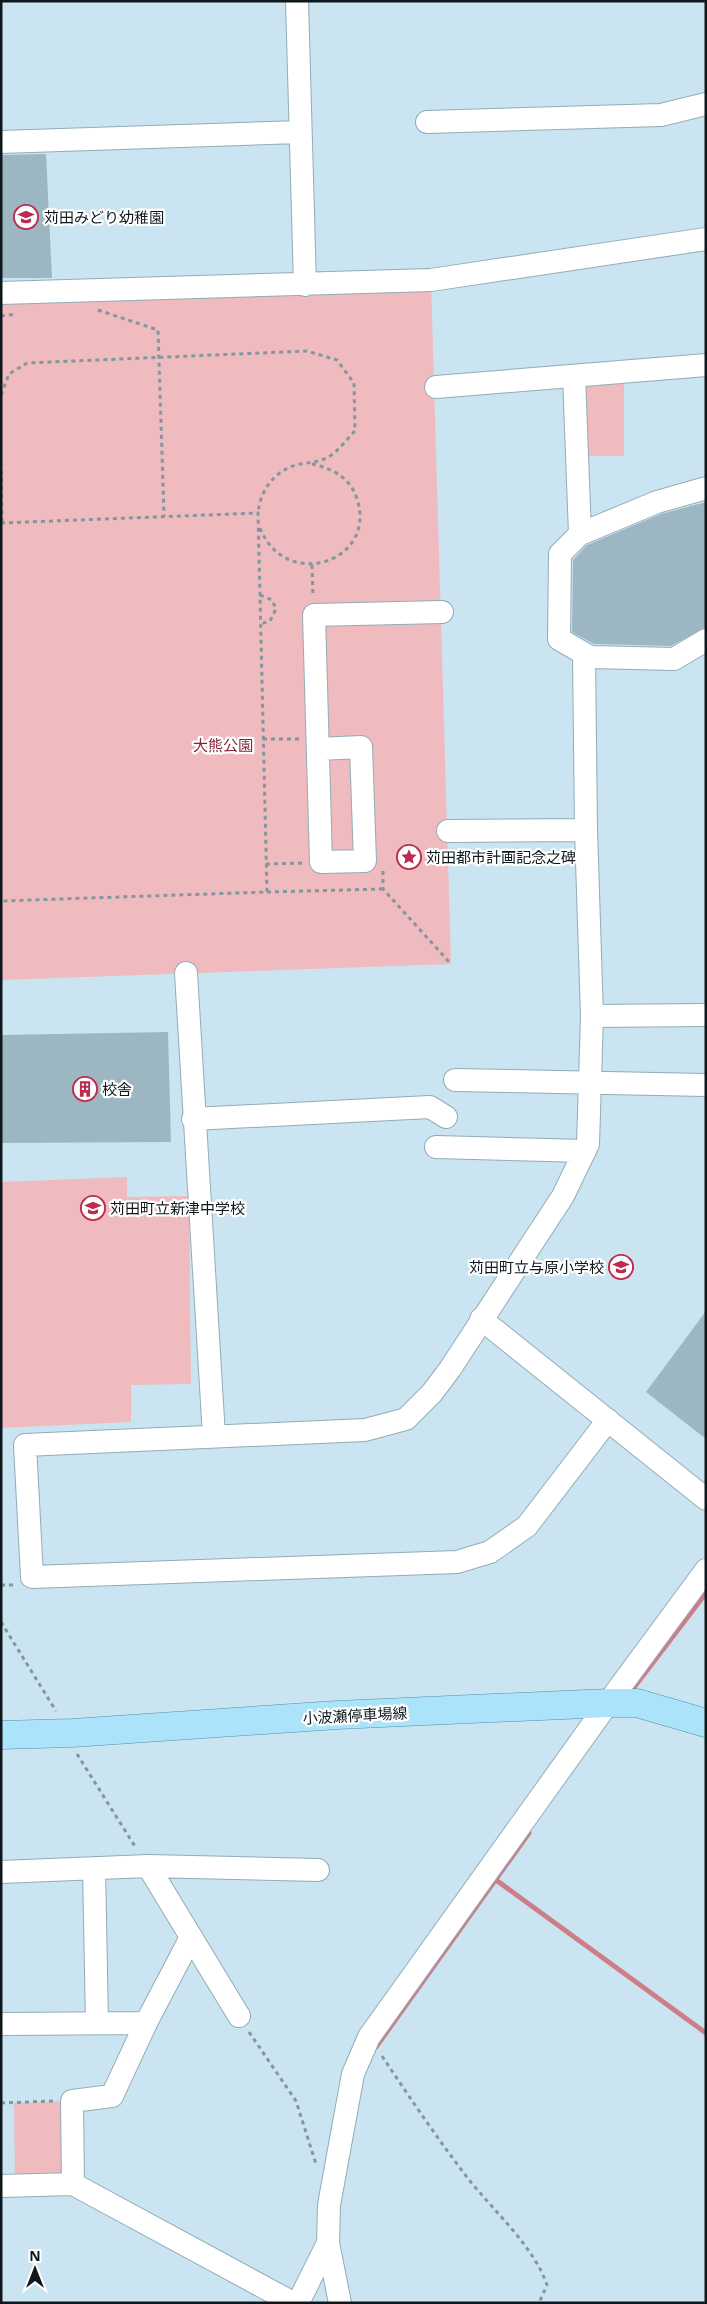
<svg xmlns="http://www.w3.org/2000/svg" width="707" height="2304" viewBox="0 0 707 2304" font-family="'Open Sans','Noto Sans JP',sans-serif">
  <rect width="100%" height="100%" fill="#cae5f1"/>
  <path fill="#efbbbf" d="M431,280L451,964L1,980V293Z
    M624,372V456H577L574,376Z
    M127,1177V1197L189,1196L191,1384L131,1385V1422L1,1428V1182Z
    M72,2101L73,2184L15,2186L14,2103Z"/>
  <g fill="none" stroke-linecap="round" stroke-linejoin="round">
    <path stroke="#ce7e87" stroke-width="5" d="M629,1694L706,1593
      M496,1880L706,2033
      M376,2047L529,1833"/>
  </g>
  <path fill="#9db7c2" d="M46,154L52,278H1V155Z
    M706,502V627L671,646L594,644L572,632L573,560L587,545L661,514Z
    M168,1032L171,1142L1,1143V1035Z
    M706,1311V1439L646,1392Z"/>
  <g fill="none" stroke-linecap="round" stroke-linejoin="round">
    <defs>
      <path id="minor" d="M297,1L305,285
        M427,122L661,115L706,104
        M1,142L300,132
        M1,293L431,280L706,239
        M574,376L580,534L560,554L559,639L590,657L674,659L706,640
        M436,387L706,365
        M580,534L657,502L706,488
        M584,654L586,830L592,1016L588,1144L563,1196L450,1369L432,1393L406,1419L365,1430L25,1445L32,1577L457,1562L490,1552L527,1526L608,1420
        M318,749L361,747L365,861L321,862L314,615L442,612
        M448,831L586,830
        M186,973L214,1436
        M592,1016L706,1015
        M455,1080L706,1085
        M193,1119L430,1107L446,1117
        M436,1147L585,1151
        M481,1319L706,1499
        M148,1866L239,2016
        M94,1868L97,2023
        M1,1872L148,1866L318,1870
        M1,2024L146,2023
        M73,2184L72,2101L112,2096L146,2023L190,1939
        M1,2186L73,2184L293,2303
        M298,2303L328,2243
        M340,2303L328,2243L329,2205L353,2074L369,2037L608,1703L706,1570"/>
      <path id="major" d="M1,1735L72,1733L337,1715L608,1703H637L706,1723"/>
    </defs>
    <use href="#minor" stroke="#92acb7" stroke-width="24"/>
    <use href="#major" stroke="#5090aa" stroke-width="29"/>
    <path stroke="#8297a0" stroke-width="3" stroke-dasharray="4 4" stroke-linecap="butt" d="M98,310L158,330L164,516
      M1,316L16,314
      M1,395L9,374L27,363L307,351L337,360L354,383L355,431C347,439 339,450 330,456C319,463 308,462 296,465C274,471 259,492 258,515
      M1,462L2,523
      M1,523L258,513L267,892L1,901
      M260,528C286,593 378,561 357,499C350,477 333,469 312,464
      M312,565L313,597
      M260,595L272,600L276,609L270,621L261,624
      M263,739H300
      M266,864L303,863
      M383,871V889L451,964
      M267,892L383,889
      M1,1585H14
      M1,1622L56,1711
      M77,1754L136,1848
      M249,2032L296,2101L316,2164
      M382,2056C410,2098 439,2141 470,2181C495,2212 534,2247 547,2285L539,2303
      M1,2103L53,2101"/>
    <use href="#minor" stroke="#fff" stroke-width="22"/>
    <use href="#major" stroke="#abe3fa" stroke-width="28"/>
  </g>
  <defs>
    <symbol id="school-ring" viewBox="-11 -11 22 22"><circle r="9.5" fill="#fff" stroke="#bc2c4e" stroke-width="1.5"/><path d="M0-5L7-2L0 1L-7-2ZM-4 1L0 2.5L4 1V4Q0 6-4 4Z" fill="#bc2c4e"/></symbol>
    <symbol id="sight-ring" viewBox="-11 -11 22 22"><circle r="9.5" fill="#fff" stroke="#bc2c4e" stroke-width="1.5"/><path d="M0-6L1.8-2.2L6-1.7L2.9 1.2L3.7 5.4L0 3.3L-3.7 5.4L-2.9 1.2L-6-1.7L-1.8-2.2Z" fill="#bc2c4e"/></symbol>
    <symbol id="building-ring" viewBox="-11 -11 22 22"><circle r="9.5" fill="#fff" stroke="#bc2c4e" stroke-width="1.5"/><path d="M-4-6H4V6H1V3H-1V6H-4ZM-2.5-4.3h1.7v1.8h-1.7ZM.8-4.3h1.7v1.8H.8ZM-2.5-1h1.7V.8h-1.7ZM.8-1h1.7V.8H.8Z" fill="#bc2c4e"/></symbol>
  </defs>
  <g fill-rule="evenodd">
    <use href="#school-ring" x="12" y="203" width="28" height="28"/>
    <use href="#sight-ring" x="395" y="843" width="28" height="28"/>
    <use href="#building-ring" x="71" y="1075" width="28" height="28"/>
    <use href="#school-ring" x="79" y="1194" width="28" height="28"/>
    <use href="#school-ring" x="607" y="1253" width="28" height="28"/>
  </g>
  <g text-anchor="middle" dominant-baseline="central" stroke-width="4.5" stroke-linejoin="round" paint-order="stroke">
    <g font-size="15" fill="#0e181c" stroke="#fff" text-anchor="start">
      <text x="44" y="217">苅田みどり幼稚園</text>
      <text x="426" y="857">苅田都市計画記念之碑</text>
      <text x="102" y="1089">校舎</text>
      <text x="110" y="1208">苅田町立新津中学校</text>
      <text x="604" y="1267" text-anchor="end">苅田町立与原小学校</text>
    </g>
    <g font-size="15" fill="#832438" stroke="#fff">
      <text x="223" y="745">大熊公園</text>
    </g>
    <g font-size="15" fill="#0e181c" stroke="#fff">
      <text transform="translate(355 1715) rotate(-3)">小波瀬停車場線</text>
    </g>
  </g>
  <rect width="707" height="2304" fill="none" stroke="#0e181c" stroke-width="5"/>
  <g transform="translate(35 2269)" stroke="#ffffff" stroke-width="4" paint-order="stroke">
  <path d="M0-4L9 19L0 12L-9 19Z" fill="#0e181c"/>
  <text y="-8" font-size="14" font-weight="bold" text-anchor="middle" fill="#0e181c">N</text>
  </g>
</svg>
